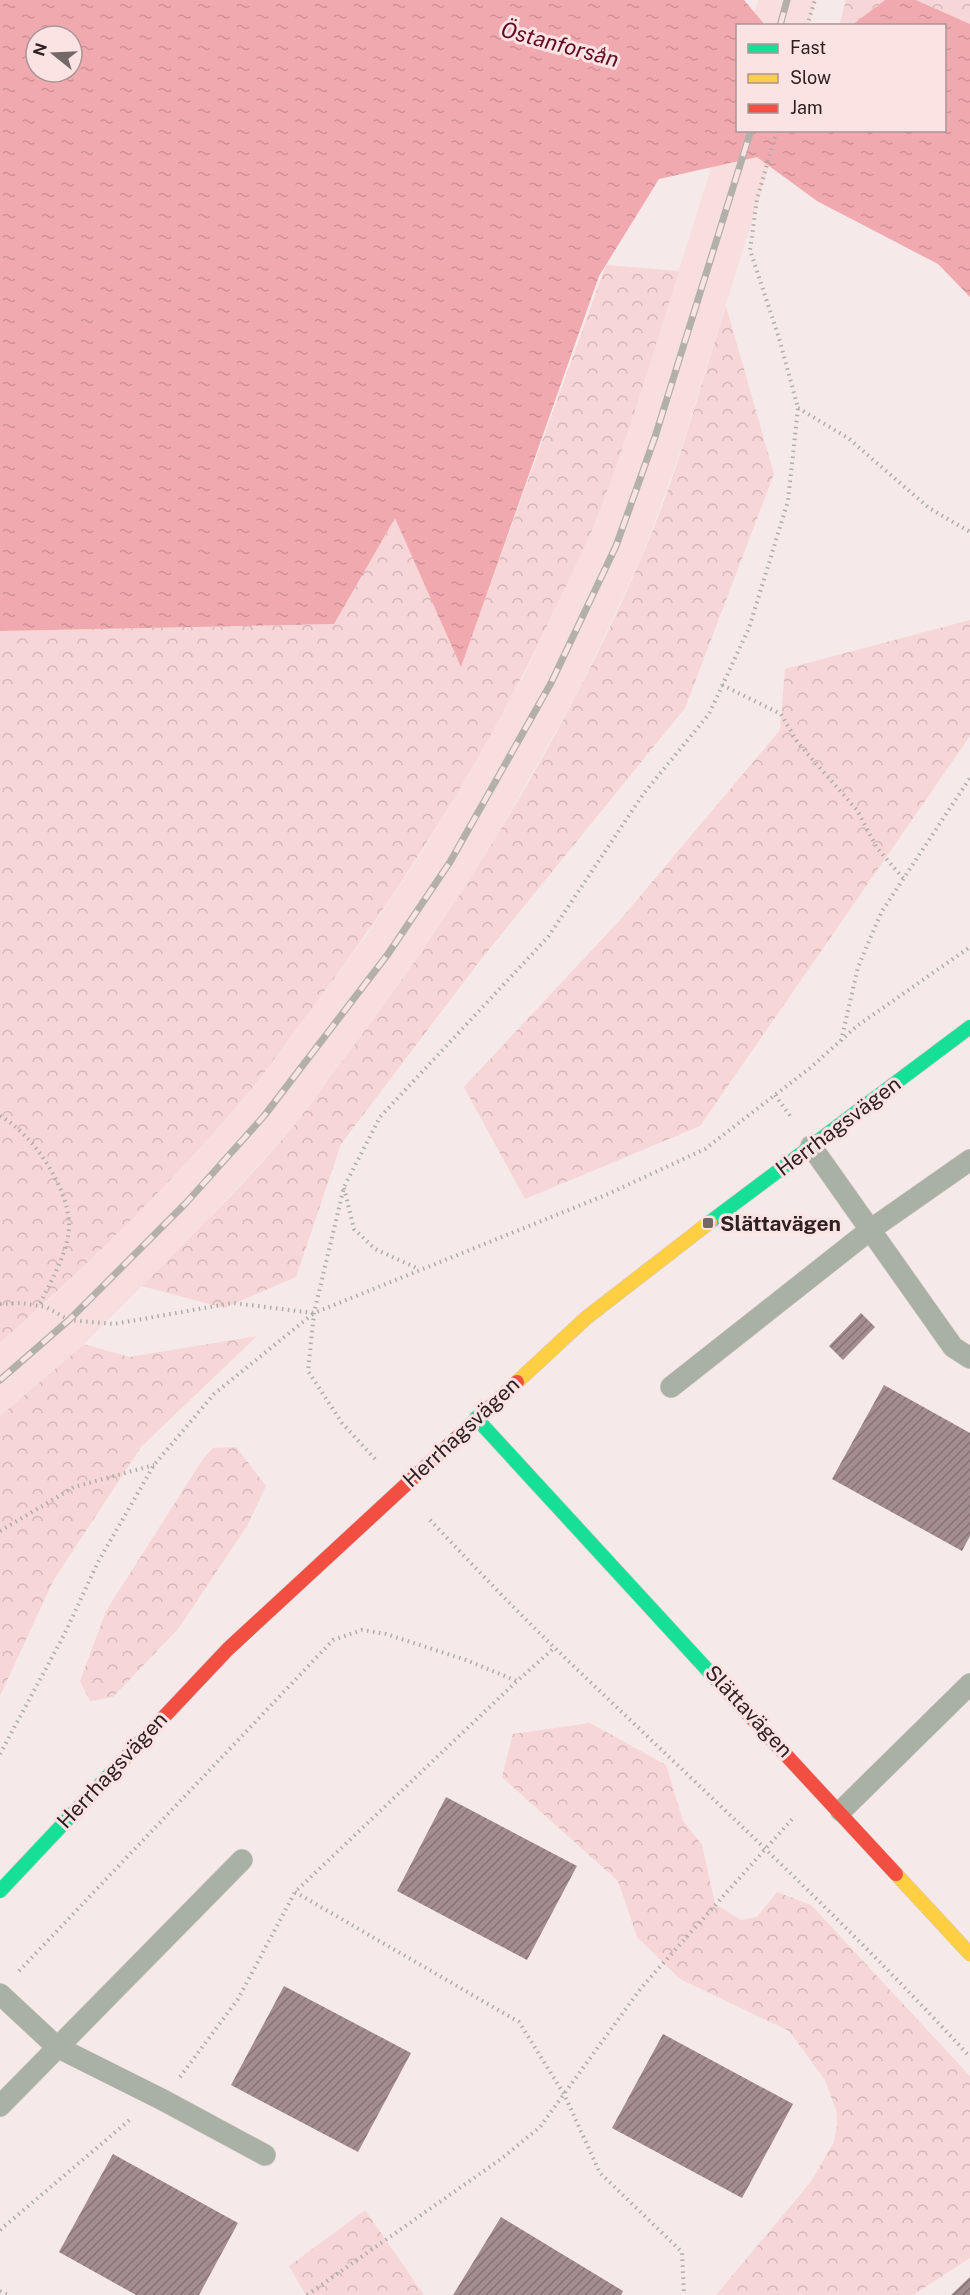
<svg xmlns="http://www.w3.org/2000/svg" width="970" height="2295" viewBox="0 0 970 2295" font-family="'Public Sans',sans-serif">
  <defs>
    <pattern id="forest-crowns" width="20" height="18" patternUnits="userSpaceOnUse" patternTransform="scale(1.5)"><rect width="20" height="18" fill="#f7d6d7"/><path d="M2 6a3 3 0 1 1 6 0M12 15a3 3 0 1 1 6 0" fill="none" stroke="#d4b7b8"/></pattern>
    <pattern id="water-ripples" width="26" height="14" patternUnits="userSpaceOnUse" patternTransform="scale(1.5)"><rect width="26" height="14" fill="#f1a9b0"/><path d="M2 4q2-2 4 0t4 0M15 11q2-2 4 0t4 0" fill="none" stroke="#cf9197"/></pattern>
    <pattern id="building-hatch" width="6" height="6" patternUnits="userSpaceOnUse" patternTransform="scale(1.5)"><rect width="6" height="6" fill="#a48d90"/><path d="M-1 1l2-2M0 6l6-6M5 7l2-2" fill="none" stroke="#867375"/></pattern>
  </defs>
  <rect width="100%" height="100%" fill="#f5e9e9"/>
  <path fill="#f8dedf" d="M758,0H816L809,25L751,26Z
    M737,74L738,130L780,131L682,446L642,557L576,696L474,876L411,970L286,1135L206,1222L88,1340L0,1416V1343L50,1299L166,1183L243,1099L365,937L426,846L526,671L590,535L629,428L708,178Z"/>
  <path fill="url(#forest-crowns)" d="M846,0H885L852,25L839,26Z
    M916,0H970V24Z
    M606,265L679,271C651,359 625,449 590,535C579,560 566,585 554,611C488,752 406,883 312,1008C289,1038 267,1071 242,1100C168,1187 85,1267 0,1343V631L334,624L395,517L461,666Z
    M726,306L774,474L685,708L482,958L341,1144L296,1277L224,1308L142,1286C191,1237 241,1188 286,1135C307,1110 326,1082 346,1056C463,902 564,737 641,559C676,478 699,391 726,306Z
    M970,620V736L700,1126L525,1199L464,1087L620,920L780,730L785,669Z
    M257,1336L141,1447L53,1581L0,1696V1416L84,1344L129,1357Z
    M236,1447L266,1486L247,1526L178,1629L113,1697L90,1701L80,1681L106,1611L203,1459L213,1448Z
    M590,1723L666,1765L683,1821L702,1845L715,1904L741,1920L757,1917L777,1892L811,1905L970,2076V2258L913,2295H716L810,2183L834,2142L837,2126L836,2110L825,2080L789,2031L680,1979L637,1937L618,1881L502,1777L513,1734Z
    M365,2210L424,2295H306L289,2266Z"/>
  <path fill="url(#water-ripples)" fill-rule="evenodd" d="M0,0H744L765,25L738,26V130H944V26L852,25L885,0H916L970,24V297L938,264L817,201L757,157L659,179L599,276L461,667L395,518L334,624L0,631ZM36,36H72V72H36Z"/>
  <path fill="url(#building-hatch)" d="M861,1313L875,1327L843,1360L829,1346Z
    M884,1385L970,1433V1536L962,1551L832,1479Z
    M446,1797L577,1866L527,1960L397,1891Z
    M284,1986L411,2053L358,2152L231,2085Z
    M663,2034L793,2104L742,2198L612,2128Z
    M113,2154L238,2223L199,2295H136L59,2252Z
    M501,2217L623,2291L621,2295H453Z
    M970,2277V2295H951Z"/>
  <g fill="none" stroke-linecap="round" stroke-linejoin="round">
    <defs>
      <path id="lane" d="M811,1146L953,1347L970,1358
        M671,1387L870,1230L970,1160
        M841,1811L970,1684
        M0,1994L57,2047L163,2100L265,2155
        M0,2106L242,1860"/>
      <path id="fast" d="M710,1222L970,1027
        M476,1418L736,1701
        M0,1891L161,1720"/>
      <path id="slow" d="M517,1382L586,1318L710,1222
        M896,1874L970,1954"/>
      <path id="jam" d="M736,1701L896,1874
        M161,1720L228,1649L517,1382"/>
    </defs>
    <use href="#lane" stroke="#d1c6c6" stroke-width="22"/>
    <use href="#fast" stroke="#d1c6c6" stroke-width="15"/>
    <use href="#slow" stroke="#d1c6c6" stroke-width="15"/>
    <use href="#jam" stroke="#d1c6c6" stroke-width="15"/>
    <path stroke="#adaea7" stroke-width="4" stroke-dasharray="1.5 4.5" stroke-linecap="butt" d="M807,26L815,0
      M798,408L848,438L929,508L970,532
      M722,685L781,714L798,743L857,810L877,848L903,878
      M841,1041L858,967L882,911L970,778
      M775,1095L791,1117
      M0,1116C32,1133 69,1188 69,1225C69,1252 50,1282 39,1306
      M344,1188L354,1229L375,1249L419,1269
      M0,1304L21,1303L46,1307L69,1320L114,1324L233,1303L314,1313L608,1194L705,1149L810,1068L857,1026L970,947
      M375,1459L342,1423L308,1371L314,1313L344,1187L380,1117L548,937L644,793L709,714L749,628L788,501L798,408L779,338L750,250L757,199L777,130
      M430,1520C472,1564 513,1608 557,1650C696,1784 839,1914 970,2057
      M0,1531L74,1487L154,1465
      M0,1754L65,1633L98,1562L154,1465L214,1394L314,1313
      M295,1892L519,2022L564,2094L600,2173L682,2252L684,2295
      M19,1971L333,1640L362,1630L386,1634L466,1660L517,1681L554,1648
      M180,2077L238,1999L295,1892L517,1681
      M0,2230L132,2118
      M0,2291L8,2295
      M307,2295L501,2159L540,2127L641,1988L794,1817"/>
    <use href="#lane" stroke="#a9b1a4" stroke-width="21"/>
    <use href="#fast" stroke="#16e098" stroke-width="14"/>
    <use href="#slow" stroke="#ffcf43" stroke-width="14"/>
    <use href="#jam" stroke="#f24e42" stroke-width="14"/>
    <defs>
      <path id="rail" d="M780,26L787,0
        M0,1380L69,1320L186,1203L264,1116L388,954L450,862L551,683L616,546L655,437L751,130"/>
    </defs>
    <use href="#rail" stroke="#b3b0ab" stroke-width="7"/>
    <use href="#rail" stroke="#fbe3e4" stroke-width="4.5" stroke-dasharray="14" stroke-linecap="butt"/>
  </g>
  <rect fill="#746768" stroke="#fbe3e4" stroke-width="2" x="702" y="1217" width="12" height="12" rx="3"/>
  <g text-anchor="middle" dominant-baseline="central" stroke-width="6" stroke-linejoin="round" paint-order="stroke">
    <g font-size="21" fill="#2f2122" stroke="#fbe3e4">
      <text transform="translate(838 1126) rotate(-37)">Herrhagsvägen</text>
      <text transform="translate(461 1432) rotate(-43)">Herrhagsvägen</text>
      <text transform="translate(749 1711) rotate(47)">Slättavägen</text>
      <text transform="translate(112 1770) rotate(-47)">Herrhagsvägen</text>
    </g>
    <g font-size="21" font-weight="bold" fill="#2f2122" stroke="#fbe3e4" text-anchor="start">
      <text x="720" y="1223">Slättavägen</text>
    </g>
    <g font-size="22" font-style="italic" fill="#630b21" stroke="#fbe3e4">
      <text transform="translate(560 44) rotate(15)">Östanforsån</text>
    </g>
  </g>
  <rect x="736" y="24" width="210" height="108" fill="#fbe3e4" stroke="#a99596" stroke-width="1.5"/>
  <rect x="748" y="44" width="30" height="9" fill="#16e098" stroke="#a99596" stroke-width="1.5"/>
  <text x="790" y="54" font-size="18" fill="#2f2122">Fast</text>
  <rect x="748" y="74" width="30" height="9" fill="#ffcf43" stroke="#a99596" stroke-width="1.5"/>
  <text x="790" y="84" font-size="18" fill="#2f2122">Slow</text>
  <rect x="748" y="104" width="30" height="9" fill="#f24e42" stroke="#a99596" stroke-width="1.5"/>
  <text x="790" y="114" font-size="18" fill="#2f2122">Jam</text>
  <g transform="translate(54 54) rotate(288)"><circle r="28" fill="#fbe3e4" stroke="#a99596" stroke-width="1.5"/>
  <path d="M0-4.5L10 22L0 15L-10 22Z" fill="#746768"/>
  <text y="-9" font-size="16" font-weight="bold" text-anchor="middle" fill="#2f2122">N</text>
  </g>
</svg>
